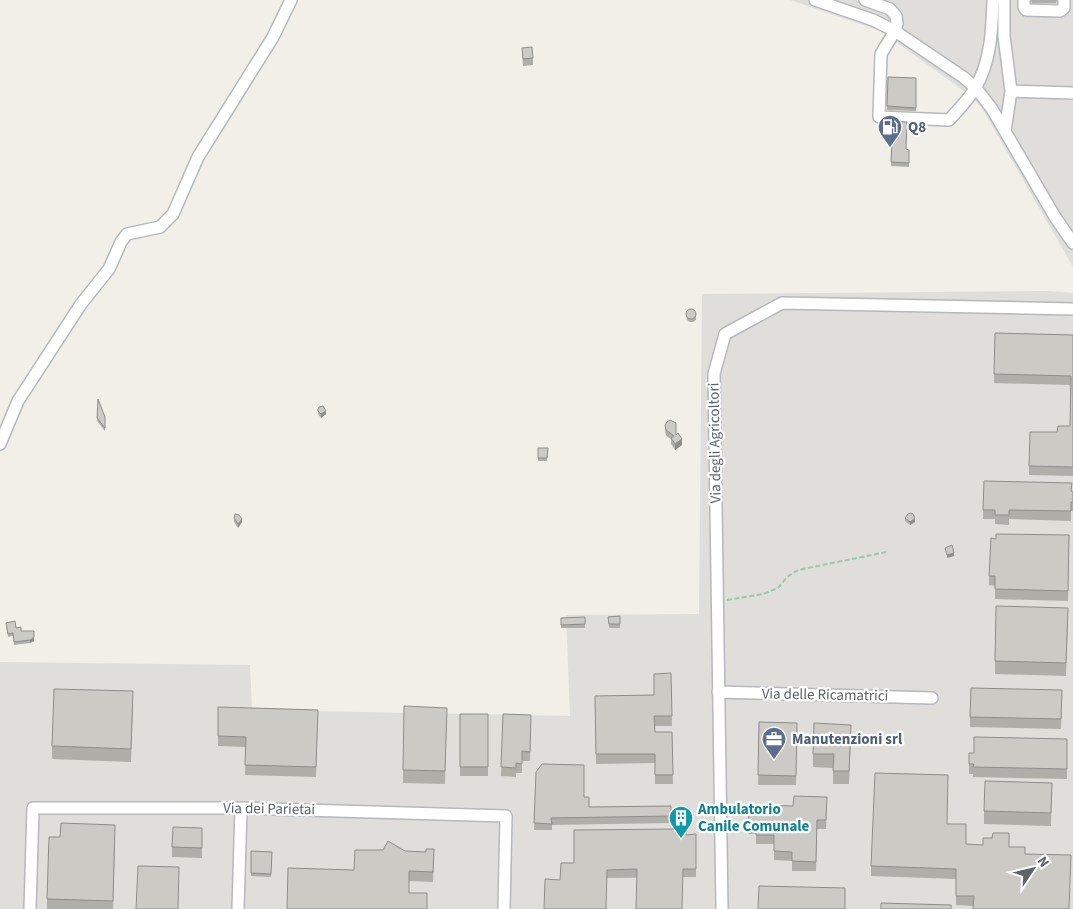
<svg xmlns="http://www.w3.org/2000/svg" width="1073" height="909" viewBox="0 0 1073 909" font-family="'Source Sans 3',sans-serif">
  <rect width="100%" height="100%" fill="#f1efe8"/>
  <path fill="#e0deda" d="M790,0H1073V267L982,108L972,97L881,31Z
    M1049,291L1073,293V909H0V662L250,665L252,710L570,716L566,615L699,614L702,294Z"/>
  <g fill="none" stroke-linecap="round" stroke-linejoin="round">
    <defs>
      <path id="minor" d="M815,0L873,20L895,31L963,77L976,88L992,109L1055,217L1073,243
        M865,0L890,9L896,16L897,24L895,31L881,54L879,117L949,120C958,110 969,99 976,87C991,60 992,30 993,0
        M1004,0V36L1011,91L1005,131
        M1024,0V7L1026,10L1060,11L1064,8V0
        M1011,91L1073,93
        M0,444L18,401L81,304L109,269L121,242L127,234L160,227L173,214L198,157L273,37L291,0
        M718,692L932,698
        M30,909L33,808H241L506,816L504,909
        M238,909L241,808
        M722,909L714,374L725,334L782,303L1073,309"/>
    </defs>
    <use href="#minor" stroke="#b5b8bc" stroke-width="14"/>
    <path stroke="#9cc7a9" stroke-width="2" stroke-dasharray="5 2.5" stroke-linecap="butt" d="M727,600L763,594L778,588L787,577L798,570L886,552"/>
    <use href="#minor" stroke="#fff" stroke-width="11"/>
  </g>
  <path fill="#afaea9" d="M1031,0H1057L1056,3H1032Z
    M522,48L533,58V65L523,66Z
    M888,77L916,78V111L887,110Z
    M885,121L906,149L909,150V167L891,166L892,141L885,140Z
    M696,312V320L693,322H690L687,320L686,313Z
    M995,333L1073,335V476L1029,475V466L1057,432L1070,426V385L994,383Z
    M98,399L105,417V431L97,421Z
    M318,409L326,414L321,418L318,414Z
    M665,425L676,435L682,445L675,450L671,444V439L666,436L665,431Z
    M538,448H548L547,461H538Z
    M984,481L1073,492V511H1071V521L1009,519V525L995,524V519H983Z
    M234,518L242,522L238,528L234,522Z
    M905,518L915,522L910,525L905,521Z
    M1069,535L1068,601L995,599V586L989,585V576Z
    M620,616V628H609L608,617Z
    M585,617V628H561V618Z
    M1068,621L1066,676L995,674V661Z
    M6,623L21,631L34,641L30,643L14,645L13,636L8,637Z
    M671,673L672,726H655V732H672L673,784H655V763L596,764L595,696L654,695Z
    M1062,690L1061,729L970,727V717Z
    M133,704L131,762L52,759V746Z
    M218,707L318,710L316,777L245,775L246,747L218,746Z
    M447,708L445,784L403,783V770Z
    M460,714H488V776H460Z
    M503,714L531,715L530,761H522V773H516V777L501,776Z
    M759,722L797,723L796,785H758Z
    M851,738L849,784H833V768L813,767V754Z
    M1067,739V779L973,777V774H969V753H974Z
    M536,772L584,797L589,807L671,806V823L552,825V830H534Z
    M1052,783L1051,826L984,824V811Z
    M793,806H827L826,829H817L816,871H792V861L774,860V844H756V834H748L749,813L757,814Z
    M947,824L966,844L983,845L992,838L1009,833L973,906L956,905V879L871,876V866Z
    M202,828V858L172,857V847Z
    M676,829L686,835L696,834V877L607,878L560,880L574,863Z
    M60,837L115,838L113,909H47V899Z
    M251,851L272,852L271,877L251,876Z
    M405,851L426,852L434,859L433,882L409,881V893L427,909L354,870Z"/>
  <path fill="#8f8d8a" d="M326,411V414L321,418V414Z
    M682,439V445L675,450V444Z
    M915,518V522L910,525V522Z
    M242,519V522L238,528V524Z
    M954,553V556L947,558V555Z
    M34,637V641L30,643V640Z"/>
  <path fill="#cccac5" stroke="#8f8d8a" d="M532,47L533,58L523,59L522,48Z
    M888,77L916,78V108L887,106Z
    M885,121L907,122L906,149L909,150V163L891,162L892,137H885Z
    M686 314a5 5 0 1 1 10 0a5 5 0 1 1-10 0Z
    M995,333L1073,335V467L1029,466L1030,432H1057L1058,426H1070L1071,376L994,374Z
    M98,399L105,417V428L97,418Z
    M323,406L326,411L321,414L318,411V409L319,407Z
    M670,420L676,423V435L678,433L682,439L675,444L671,438L674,436L666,430L665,425L667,422Z
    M538,448H548L547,458H538Z
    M984,481L1072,483L1071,491L1073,492V502H1071V511L1009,510V515H995V510H983Z
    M911,513L913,514L915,518L910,522L905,518L908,514Z
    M235,514L239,515L242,519L238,524L234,518Z
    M996,534L1069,535L1068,591L995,589V576H989L991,538L996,539Z
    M952,545L954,553L947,555L945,548Z
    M996,606L1068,608L1066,663L995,661Z
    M620,616V624H609L608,617Z
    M585,617V624L561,625V618Z
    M15,621L16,628L21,627V631H34V637L30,640L14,642L13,633L8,634L6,623Z
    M671,673L672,716H654L655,732H672L673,775H655V754H596L595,696L654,695V674Z
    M971,688L1062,690L1061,719L970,717Z
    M54,689L133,691L131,749L52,746Z
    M404,706L447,708L445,771L403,770Z
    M218,707L318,710L316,767L245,765L246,737L218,736Z
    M460,714H488V767H460Z
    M503,714L531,715L530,752L522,751V764L516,763V768L501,767Z
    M759,722L797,723L796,776L758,775Z
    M814,723L851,725L849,771H833L834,754H813Z
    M974,737L1067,739V769L973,767L974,764H969V753H974Z
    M542,764L584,765V797H589V807L671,806V816L551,818L552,824L534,823L536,772Z
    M875,773L948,775L947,824H966V844L983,845V838H992L993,833H1009V847H1025V854L1071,855L1069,909H973L974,896H956V869L871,866Z
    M985,781L1052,783L1051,813L984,811Z
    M794,796L827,797L826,820H817L816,862L792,861V852L774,851V835H756V825H748L749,813L757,814V805L793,806Z
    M61,823L115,825L113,901L47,899L49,837H60Z
    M173,827L202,828V848L172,847Z
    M676,827H686V835L696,834V869H683L682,909H636L637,869L607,870L606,909H544L545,879L560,880L561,863H574V830L676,829Z
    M388,841L405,851L426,852V849H434L433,872L409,871V893H427V909H287L288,868L354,870L355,850H383Z
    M251,851L272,852L271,874L251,873Z
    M138,866L179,867L178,909H136Z
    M759,886L845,888V909H758Z
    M881,903L951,905V909H881Z"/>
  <defs>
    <symbol id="fuel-pin" viewBox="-11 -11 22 30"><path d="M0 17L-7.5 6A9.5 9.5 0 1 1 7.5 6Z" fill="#5c6f8a" stroke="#fff"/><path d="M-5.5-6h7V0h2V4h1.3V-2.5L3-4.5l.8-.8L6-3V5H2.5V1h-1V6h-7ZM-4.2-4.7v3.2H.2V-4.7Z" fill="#fff"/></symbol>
    <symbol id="office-pin" viewBox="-11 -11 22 30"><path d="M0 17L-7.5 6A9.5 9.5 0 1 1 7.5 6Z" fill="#5c6f8a" stroke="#fff"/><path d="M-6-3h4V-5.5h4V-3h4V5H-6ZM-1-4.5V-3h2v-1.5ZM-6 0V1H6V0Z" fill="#fff"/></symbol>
    <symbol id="building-pin" viewBox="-11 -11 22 30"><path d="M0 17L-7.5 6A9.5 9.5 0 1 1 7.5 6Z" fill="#0f9aa8" stroke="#fff"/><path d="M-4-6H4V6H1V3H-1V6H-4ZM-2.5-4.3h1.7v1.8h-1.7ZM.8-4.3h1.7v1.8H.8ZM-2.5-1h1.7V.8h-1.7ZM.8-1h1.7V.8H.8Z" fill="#fff"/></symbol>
  </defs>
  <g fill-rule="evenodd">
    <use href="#fuel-pin" x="876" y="113" width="28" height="38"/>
    <use href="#office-pin" x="760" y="725" width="28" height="38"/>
    <use href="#building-pin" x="667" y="804" width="28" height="38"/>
  </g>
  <g text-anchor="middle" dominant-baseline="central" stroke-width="4.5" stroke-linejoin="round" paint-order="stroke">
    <g font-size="15" font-weight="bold" fill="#4e5e75" stroke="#fff" text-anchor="start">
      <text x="908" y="127">Q8</text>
      <text x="792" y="739">Manutenzioni srl</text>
    </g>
    <g font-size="15" fill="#5f6368" stroke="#fff">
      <text transform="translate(715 443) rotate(-91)">Via degli Agricoltori</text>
      <text transform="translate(825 695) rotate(1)">Via delle Ricamatrici</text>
      <text transform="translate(269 809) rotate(1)">Via dei Parietai</text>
    </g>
    <g font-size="15" font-weight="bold" fill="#0d838f" stroke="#fff" text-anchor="start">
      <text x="698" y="809">Ambulatorio<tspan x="698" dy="17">Canile Comunale</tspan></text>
    </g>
  </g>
  <g transform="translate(1033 869) rotate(55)" stroke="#ffffff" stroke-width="4" paint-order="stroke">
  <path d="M0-4L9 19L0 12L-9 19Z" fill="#5f6368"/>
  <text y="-8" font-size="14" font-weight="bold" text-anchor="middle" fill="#5f6368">N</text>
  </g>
</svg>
